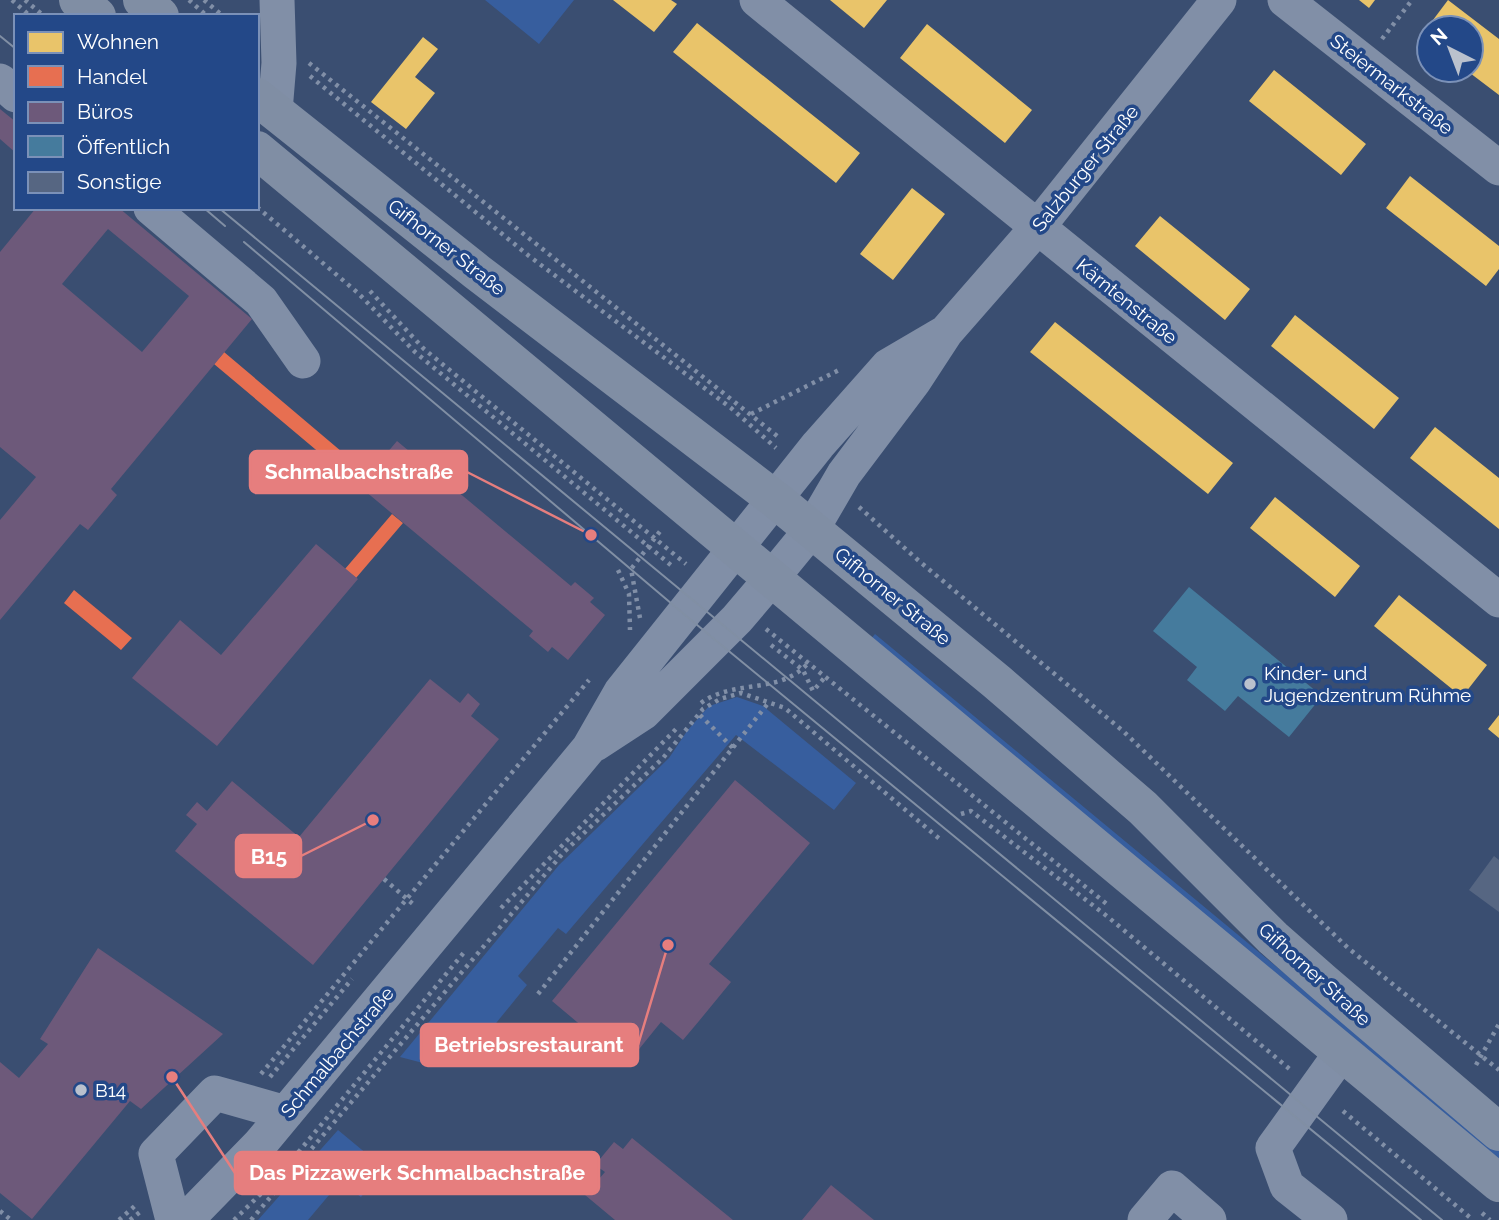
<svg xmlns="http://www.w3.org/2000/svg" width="1499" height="1220" viewBox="0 0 1499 1220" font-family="Raleway,sans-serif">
  <rect width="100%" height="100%" fill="#3a4e71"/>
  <path fill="#375e9e" d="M485,0H574L539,44Z
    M875,634L1499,1151V1161L870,640Z
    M737,697L763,706L856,783L834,810L736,735L566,934L558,928L518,976L527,985L475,1049L450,1032L423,1063L400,1057L559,865L669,758L687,731L709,706Z
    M338,1130L385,1169L361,1197L340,1182L308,1220H258Z"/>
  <path fill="#e9c46a" d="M613,0H671L677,4L654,32Z
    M830,0H887L864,28Z
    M1359,0H1375L1369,8Z
    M1448,0L1499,39V95L1466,70H1471V28H1429V42L1421,36Z
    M697,23L860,153L836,183L673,52Z
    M927,24L1032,110L1005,143L900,58Z
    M423,37L438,49L415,77L435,93L406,129L371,102Z
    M1274,70L1366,144L1341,175L1249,101Z
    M1410,176L1499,246V269L1486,286L1386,208Z
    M912,188L945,214L893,280L860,254Z
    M1160,216L1250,289L1225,320L1135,246Z
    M1295,315L1399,398L1374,429L1271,346Z
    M1055,322L1233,463L1208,494L1030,352Z
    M1435,427L1499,478V529L1410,458Z
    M1275,497L1360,566L1335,597L1250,528Z
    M1399,595L1487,665L1462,697L1374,626Z
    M1499,715V738L1488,729Z"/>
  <path fill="#e76f51" d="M224,352L361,468L376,450L384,456L359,486L214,364Z
    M392,514L403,523L356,578L345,569Z
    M74,590L132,638L121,650L64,603Z"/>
  <path fill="#6d597a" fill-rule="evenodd" d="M0,109L16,122V153L0,139Z
    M36,208H119L252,319L111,489L117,495L88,530L80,524L0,620V520L36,477L0,447V252ZM108,229L189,296L142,352L62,284Z
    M397,441L571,586L575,582L594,598L590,602L605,615L568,660L552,647L548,652L529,636L533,631L359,486Z
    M316,544L358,579L217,746L132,678L180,620L221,655Z
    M430,679L460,703L468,693L480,704L471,716L499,739L313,965L175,851L197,824L186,815L197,802L207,811L232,781L299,837Z
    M735,780L810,843L709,964L731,982L699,1021L683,1040L661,1022L627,1064L552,1001Z
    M98,948L223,1034L141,1109L130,1101L32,1219L0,1193V1062L19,1078L48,1044L40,1039Z
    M632,1138L733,1220H615L585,1195L605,1172L595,1165L614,1142L623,1149Z
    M831,1185L874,1220H802Z"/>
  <path fill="#457b9d" d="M1189,587L1322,696L1289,737L1238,696L1225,711L1187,680L1197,667L1153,631Z"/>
  <path fill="#566682" d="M1494,856L1499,860V912L1469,890Z"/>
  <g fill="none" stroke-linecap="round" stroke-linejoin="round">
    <path stroke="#818fa7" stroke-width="4.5" stroke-dasharray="3.5 5" stroke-linecap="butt" d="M12,0L30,16
      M25,0L44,16
      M189,0L207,16
      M204,0L223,16
      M1382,39L1412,0
      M309,63L781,439
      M310,76L529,256L731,408L776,448
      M257,207L358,293L415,352L672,566
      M370,291L424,349L686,564
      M751,414L841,369
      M859,507L919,561L1123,731L1348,948L1499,1070
      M618,570L629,594L630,630
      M640,618L631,569L661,530
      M766,629L1108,905
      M771,645L803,670L813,691L826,676
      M701,703C735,678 781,696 810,661
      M700,715L734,749
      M961,814L971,811L1108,917L1292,1071
      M384,879L414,905
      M501,908L678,727
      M538,994L769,702
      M1476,1065L1499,1024
      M261,1074L589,680
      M270,1077L352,979
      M1343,1111L1473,1220
      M0,1211L11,1220
      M1482,1213L1490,1220
      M119,1220L137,1204
      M130,1220L140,1212
      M234,1220L277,1178L466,950
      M251,1220L564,852L663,758L703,709L720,699L741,693L785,708L942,841"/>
    <path stroke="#818fa7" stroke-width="35" d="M757,0L1499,600
      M1285,0L1499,168
      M0,81L16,95
      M275,111L279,63L277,0
      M151,208L261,301L303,361
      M595,744L644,712L737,619L771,579L812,529L844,474L914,381L946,332L1036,229L1219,0
      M173,1220L156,1154L215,1093L286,1113
      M186,1220L260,1144L589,748L621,692L818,445L888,366L946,332
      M1145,1220L1172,1188L1209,1220
      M1330,1220L1287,1186L1273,1148L1342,1052"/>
    <path stroke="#808ea4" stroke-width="38" d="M78,0L97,16
      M142,0L160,16
      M257,97L477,272L776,500L997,682L1143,808L1273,938L1323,982L1499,1132
      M257,150L1499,1183"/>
    <path stroke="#818fa4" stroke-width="2" d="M0,36L16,49
      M204,208L225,226
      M219,208L1442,1220
      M244,242L685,615L1421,1220"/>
  </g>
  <g fill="#bac1cd" stroke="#234888" stroke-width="2.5">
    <circle cx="1250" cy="684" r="7"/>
    <circle cx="81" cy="1090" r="7"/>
  </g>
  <g text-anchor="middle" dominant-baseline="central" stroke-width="7" stroke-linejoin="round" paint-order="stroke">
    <g font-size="19" fill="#fff" stroke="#234888">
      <text transform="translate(1392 84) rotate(38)">Steiermarkstraße</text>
      <text transform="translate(1085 168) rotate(-51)">Salzburger Straße</text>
      <text transform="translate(447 247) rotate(38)">Gifhorner Straße</text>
      <text transform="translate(1127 301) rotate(39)">Kärntenstraße</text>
      <text transform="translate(893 596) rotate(39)">Gifhorner Straße</text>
      <text transform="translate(1315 974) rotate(42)">Gifhorner Straße</text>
      <text transform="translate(337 1052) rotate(-50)">Schmalbachstraße</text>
    </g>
    <g font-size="19" fill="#fff" stroke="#234888" text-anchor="start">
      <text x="1264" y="673">Kinder- und<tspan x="1264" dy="22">Jugendzentrum Rühme</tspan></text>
      <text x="95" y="1090">B14</text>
    </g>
  </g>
  <path fill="none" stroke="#e67e7e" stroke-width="2.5" d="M591 535L467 472M373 820L301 856M668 945L638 1045M172 1077L235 1173"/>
  <g fill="#e67e7e" stroke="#234888" stroke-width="2.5">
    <circle cx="591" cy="535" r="7"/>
    <circle cx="373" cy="820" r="7"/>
    <circle cx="668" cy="945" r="7"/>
    <circle cx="172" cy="1077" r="7"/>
  </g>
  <g fill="#e67e7e" stroke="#e67e7e" stroke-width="2.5">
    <rect x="250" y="451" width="217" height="42" rx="7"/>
    <rect x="236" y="835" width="65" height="42" rx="7"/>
    <rect x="421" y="1024" width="217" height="42" rx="7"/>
    <rect x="235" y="1152" width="364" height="42" rx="7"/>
  </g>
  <g font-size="21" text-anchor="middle" font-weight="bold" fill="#fff">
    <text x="359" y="479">Schmalbachstraße</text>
    <text x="269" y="864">B15</text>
    <text x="529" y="1052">Betriebsrestaurant</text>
    <text x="417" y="1180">Das Pizzawerk Schmalbachstraße</text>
  </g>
  <rect x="14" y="14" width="245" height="196" fill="#234888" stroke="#7b91b8" stroke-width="2"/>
  <rect x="28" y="32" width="35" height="21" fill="#e9c46a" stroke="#7b91b8" stroke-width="2"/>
  <text x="77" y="49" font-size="21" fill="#ffffff">Wohnen</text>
  <rect x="28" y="66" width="35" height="21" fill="#e76f51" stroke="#7b91b8" stroke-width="2"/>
  <text x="77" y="84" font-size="21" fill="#ffffff">Handel</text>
  <rect x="28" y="102" width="35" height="21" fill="#6d597a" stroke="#7b91b8" stroke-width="2"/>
  <text x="77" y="119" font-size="21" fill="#ffffff">Büros</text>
  <rect x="28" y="136" width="35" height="21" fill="#457b9d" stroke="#7b91b8" stroke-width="2"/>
  <text x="77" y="154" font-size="21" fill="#ffffff">Öffentlich</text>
  <rect x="28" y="172" width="35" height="21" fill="#566682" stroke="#7b91b8" stroke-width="2"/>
  <text x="77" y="189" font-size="21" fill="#ffffff">Sonstige</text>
  <g transform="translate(1450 49) rotate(318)"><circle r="33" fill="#234888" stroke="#7b91b8" stroke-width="2"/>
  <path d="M0-5L12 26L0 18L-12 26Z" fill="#bac1cd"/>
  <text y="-10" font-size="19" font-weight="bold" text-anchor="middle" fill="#ffffff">N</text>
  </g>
</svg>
